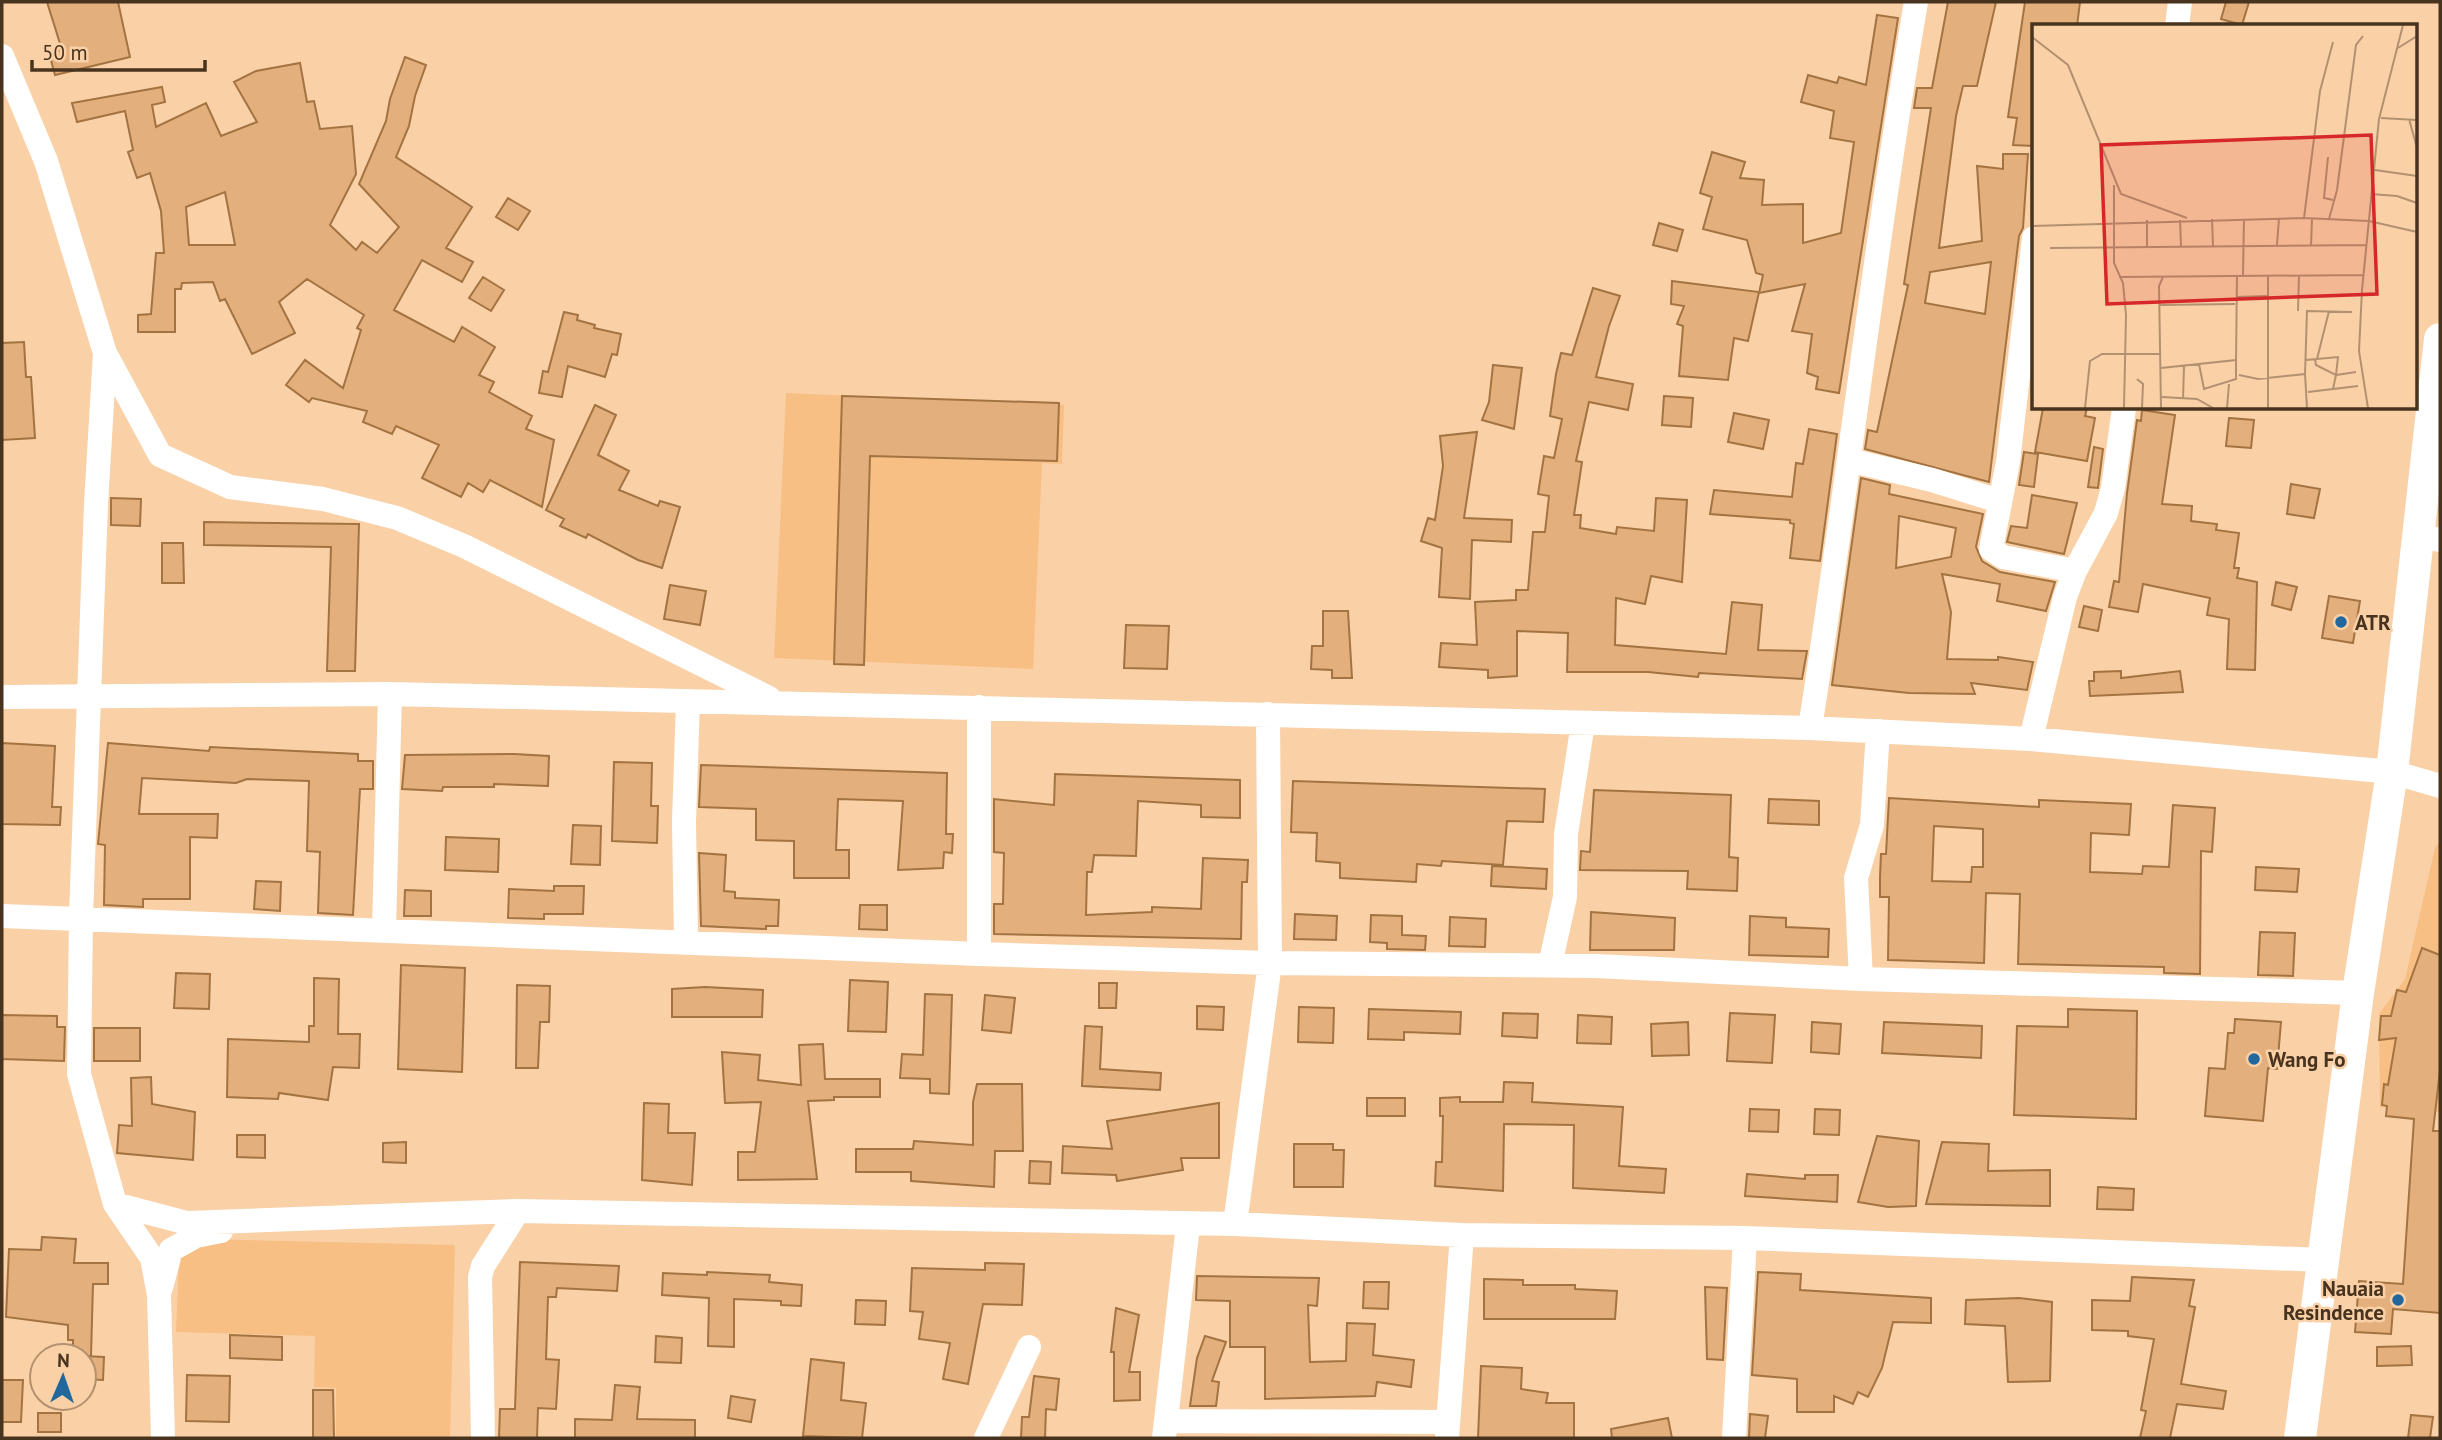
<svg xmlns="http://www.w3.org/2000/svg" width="2442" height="1440" viewBox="0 0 2442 1440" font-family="'PT Sans',sans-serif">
  <rect width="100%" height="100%" fill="#fad0a7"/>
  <path fill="#f8bf85" d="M786,393L1064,405L1062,464L1042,463L1033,669L774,658Z
    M2440,842V1112L2380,1107L2379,1014L2405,979L2435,848Z
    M200,1239L455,1245L450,1438H336V1388L314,1387L315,1336L176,1332L179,1260Z"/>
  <path fill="#e3b07d" stroke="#a37341" stroke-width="2" fill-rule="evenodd" d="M47,2H118L130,57L55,75L49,53L62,50Z
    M1948,2H1996L1977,86H1963L1956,116L1939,248L1982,241L1977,166L2003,169V154H2028L2023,228L2019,236L1989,482L1865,449L1868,430L1877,432L1908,285L1904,284L1931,108H1914L1917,88H1932ZM1991,262L1985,314L1925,303L1930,272Z
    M2025,2H2080L2077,26H2034V146L2013,145L2017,118L2008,117Z
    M2226,2H2249L2242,25L2221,19Z
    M1877,15L1898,18L1839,393L1816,389L1818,377L1807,373L1812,334L1792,331L1805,284L1759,293L1763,275L1756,273L1747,240L1703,229L1712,197L1700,193L1712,152L1745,162L1740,178L1764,180L1762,205L1803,204V243L1841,233L1854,142L1830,138L1834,111L1801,102L1808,75L1837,83L1839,77L1866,85Z
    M405,57L426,65L415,96L409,126L396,157L472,207L446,248L473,262L462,282L422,260L394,310L454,342L462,327L495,347L479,375L494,382L489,392L532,416L526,429L554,440L542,507L490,480L483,492L468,483L461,497L422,478L439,445L396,426L392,434L363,422L367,411L312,398L309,402L286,385L305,360L343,388L361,330L357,328L364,315L307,279L279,302L295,333L252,354L225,299L220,301L213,282L182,283L181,289H175V332H138V315L151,314L156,253H164L161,211L150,173L137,178L128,152L133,150L125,111L77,122L72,103L162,87L165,102L152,105L156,127L206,103L221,136L257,122L234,82L256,71L300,63L307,102L314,101L320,129L352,126L356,174L330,225L356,250L362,242L377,253L399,227L359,184L386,121L390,99ZM225,192L235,245H189L186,207Z
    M508,198L530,211L518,230L496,217Z
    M1659,223L1683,230L1677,251L1653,245Z
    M483,277L504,290L491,311L469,298Z
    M1672,281L1759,292L1748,341L1734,338L1728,380L1679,376L1683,326L1677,324L1684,306L1671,304Z
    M1593,288L1620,296L1609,326L1596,377L1633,384L1628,410L1589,402L1576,461L1582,462L1574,515H1581L1580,528L1616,534L1617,527L1654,531L1656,498L1687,500L1682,582L1651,576L1645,604L1616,598L1615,645L1726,654L1732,602L1762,605L1758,650L1807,651L1802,679L1699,673L1698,677L1648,672H1567L1568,633L1517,631V676L1488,678V670L1439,667L1441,643L1477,645L1475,602L1516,600V590H1528L1533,532H1545L1549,496L1538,494L1544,456L1554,458L1562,419L1550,416L1556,374L1561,353L1572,355Z
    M564,312L578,315L577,320L595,325L594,328L621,334L617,355L612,354L605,377L568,366L562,397L539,393L543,371L548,372Z
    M24,342L26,377H31L35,438L2,440V343Z
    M1493,365L1522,368L1514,429L1482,420L1489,402Z
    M842,396L1059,403L1057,461L870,456L864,665L834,664Z
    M1664,396L1693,398L1691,427L1662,425Z
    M595,405L616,415L598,455L629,471L619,490L658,506L660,501L680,507L662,568L638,560L588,534L586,538L560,526L564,519L546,510Z
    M2043,408H2087L2085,416L2095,418L2087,461L2035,452Z
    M2142,410L2175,415L2162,504L2192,506L2191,521L2217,524L2216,530L2239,533L2234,568H2239L2237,578L2257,582L2255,670L2227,669L2229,619L2207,615L2210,598L2143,584L2138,612L2109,607L2114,581L2119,582L2127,493L2137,420L2141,421Z
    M1734,413L1769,420L1763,449L1728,442Z
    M2229,418L2254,420L2251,448L2226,446Z
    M1809,429L1837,434L1820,561L1790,558L1794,524L1790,523V520L1710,514L1714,490L1792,497L1796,463L1803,464Z
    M1477,432L1464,518L1512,520L1511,542L1472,540L1470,599L1439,597L1442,548L1421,541L1428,518L1435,520L1443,466L1440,436Z
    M2094,447L2103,449L2098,488L2088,487Z
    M2024,452L2038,454L2034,487L2019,485Z
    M1861,478L1890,485L1889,494L1983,514L1976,547L1982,561L2000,572L2055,582L2046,611L1997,601L2000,584L1942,574L1951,612L1947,659L1998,660V657L2033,662L2027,690L1971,683L1975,694L1909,693L1832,685ZM1899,516L1956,528L1951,557L1896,568Z
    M2291,484L2320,489L2314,518L2287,514Z
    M2032,495L2077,503L2064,554L2007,542L2011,526L2027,528Z
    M111,498L141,499L140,526L111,525Z
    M204,522L359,524L355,671H327L331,547L204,545Z
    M162,543H183L184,583H162Z
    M2276,582L2297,587L2291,610L2272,605Z
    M670,585L706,591L700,625L664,619Z
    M2329,596L2360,601L2353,643L2322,638Z
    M2084,606L2102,610L2098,631L2079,627Z
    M1323,611H1348L1352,678H1332V670L1311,669L1312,646H1323Z
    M1126,625L1169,626L1167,669L1124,668Z
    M2121,671V678L2180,671L2183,692L2090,696L2089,681H2094V672Z
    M2,743L55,746L52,807H61L60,825L2,824Z
    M108,743L209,751L210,747L358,754V761H373V789H360L353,915L318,913L320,852L307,851L309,781L247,779L236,783L142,778L139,814H218L217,838L190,837V899H143V907L104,905L105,845L98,844Z
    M514,754L549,756L548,786L494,784V787H443L442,791L402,789L405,755Z
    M614,762L652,763L651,806H658L657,843L612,841Z
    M701,765L947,773L946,834H953L952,853L944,852L943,868L898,870L903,801L838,799L836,850H849V878H794V841L756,840V809L699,807Z
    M1055,774L1240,780V818L1201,817V805L1138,801L1136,856L1094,855L1092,872H1087L1086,915L1152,912V907L1201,909L1203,858L1248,860L1247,882H1242L1241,939L994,934V904H1003L1004,853L994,852V799L1054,805Z
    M1293,781L1545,789L1543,822L1507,821L1503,865L1442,861L1441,866L1417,864L1416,882L1340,878V863L1316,861L1317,833L1291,832Z
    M1594,790L1731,795L1729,857L1738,858L1737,891L1687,889L1688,871L1580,870L1581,851L1590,852Z
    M1889,798L2039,807V800L2131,804L2129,835L2091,833L2090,872L2142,874L2143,866L2169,867L2173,805L2215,808L2212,852L2201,851L2200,974L2164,973V967L2018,964L2020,894L1986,893L1984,963L1888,960L1889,897H1880V877L1881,854H1886ZM1934,826L1983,829V867H1972L1971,882L1932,881Z
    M1769,799L1819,801V825L1768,823Z
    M573,825L601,826L600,865L571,864Z
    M446,837L499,839L498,872L445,870Z
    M699,853L726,855L724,891L735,892V898L779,900L778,926H766V929L701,926Z
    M1492,866L1547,869L1546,889L1491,886Z
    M2256,867L2299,869L2297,892L2255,890Z
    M256,881L281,882L280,911L254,909Z
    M554,886H584L583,914H544V919L508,918L509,889L554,891Z
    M405,890L431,891V916H404Z
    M860,905H887V930L859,929Z
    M1591,912L1675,918L1674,950H1590Z
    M1295,914L1337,916L1336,940L1294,939Z
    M1371,915L1402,916V935L1426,936L1425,950L1387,949V943L1370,942Z
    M1750,916L1786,918V927L1829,929L1828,957L1749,955Z
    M1450,917L1486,919L1485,947L1449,946Z
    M2260,932L2295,933L2293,976L2258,975Z
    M2422,948L2440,955V1070L2433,1131H2440V1313L2393,1309L2391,1334L2355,1332L2359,1281L2403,1284L2414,1119L2386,1116L2387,1106L2382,1105L2384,1084L2388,1085L2396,1038L2379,1040L2381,1016H2391L2397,990L2406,992Z
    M401,965L465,968L462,1072L398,1069Z
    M176,973L210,974L209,1009L174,1008Z
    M314,978L339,979L338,1034H360L359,1068L333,1067L328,1100L279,1093L278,1099L227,1097L228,1039L309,1042V1026H314Z
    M850,980L888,982L886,1032L848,1031Z
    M1099,983H1117L1116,1008H1099Z
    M517,985L550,986L549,1022H540L538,1068H516Z
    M705,987L763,990L762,1017H672V989Z
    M925,994L952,995L949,1094L930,1093V1079L900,1078L902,1054L923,1055Z
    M985,995L1015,998L1011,1033L982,1030Z
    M1197,1006L1224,1007L1223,1030L1197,1029Z
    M1299,1007L1334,1008L1333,1043L1298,1042Z
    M1369,1009L1461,1012L1460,1034L1404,1032V1040L1368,1039Z
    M2068,1009L2137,1011L2136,1119L2014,1115L2017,1026L2068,1027Z
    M1503,1013L1538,1014L1537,1038L1502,1036Z
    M1730,1013L1775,1015L1772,1063L1727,1061Z
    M2,1015L57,1016V1027H65L64,1061L2,1059Z
    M1578,1015L1612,1017L1611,1044L1577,1043Z
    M2235,1019L2281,1022L2277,1069L2268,1068L2263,1121L2205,1116L2209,1068L2225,1069L2228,1033H2234Z
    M1688,1022L1689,1055L1652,1056L1651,1024Z
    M1812,1022L1841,1024L1839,1054L1811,1052Z
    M1884,1022L1982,1026L1981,1058L1882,1053Z
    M1085,1026L1102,1027L1100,1069L1161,1073L1160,1090L1082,1086Z
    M94,1028H140V1061H94Z
    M823,1044L825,1079H880V1097H834V1100L808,1101L817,1179L738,1180V1152H755L761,1102L725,1103L722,1052L760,1055L758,1080L801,1085L799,1045Z
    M151,1077L152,1104L195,1112L193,1160L117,1153L119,1125L132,1126L131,1078Z
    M1504,1082L1533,1083L1532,1102L1623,1107L1619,1166L1666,1169L1664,1193L1573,1188L1574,1125L1504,1124L1503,1191L1435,1186L1436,1162H1442L1443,1116H1440V1098L1460,1097V1102H1503Z
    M977,1084H1022L1023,1151H995L994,1187L911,1181V1172H856V1149H913L914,1141L973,1145V1102Z
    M1367,1098H1405V1116H1367Z
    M644,1103L669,1104L668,1133H695L692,1185L642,1180Z
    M1219,1103V1158H1181L1183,1170L1117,1181L1116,1175L1062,1173L1063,1146L1112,1149L1107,1121Z
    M1750,1109L1779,1110L1778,1132L1749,1131Z
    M1815,1109L1840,1110L1839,1135L1814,1134Z
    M237,1135H265V1158L237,1157Z
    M1877,1136L1919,1141L1916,1206L1888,1207L1858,1202Z
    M406,1142V1163L383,1162V1143Z
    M1942,1142L1989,1144L1988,1171L2050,1170V1206L1926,1204Z
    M1294,1144H1333V1150H1344L1343,1187H1294Z
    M1030,1161L1051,1162L1050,1184L1029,1183Z
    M1747,1174L1805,1179V1175H1838L1837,1202L1745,1196Z
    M2098,1187L2134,1189L2133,1210L2097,1209Z
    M42,1237L76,1239L74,1263H108V1284H93L91,1356H73V1340H68V1325L6,1317L9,1249L41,1250Z
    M520,1262L619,1266L617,1291L557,1288L556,1297H548L546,1359L559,1360L556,1409L538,1408L537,1438H499L500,1409H515Z
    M985,1263L1024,1264L1022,1305L983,1304L968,1384L943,1379L950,1343L919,1339L923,1312L910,1311L912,1268L985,1270Z
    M707,1272L770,1275L769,1282L802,1285L801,1306L781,1305V1301L734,1299V1347L708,1346L709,1298L662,1295L663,1273L707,1275Z
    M1758,1272L1801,1274L1800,1290L1931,1298V1323L1893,1322L1882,1368L1868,1397L1858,1392L1853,1404L1834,1396V1412H1797V1379L1752,1375Z
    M1197,1276L1319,1278L1317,1306L1308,1305L1310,1362L1346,1361L1347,1323L1375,1324L1373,1355L1414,1360L1411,1387L1377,1382L1375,1396L1265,1399V1347H1230V1301L1196,1300Z
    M2132,1277L2194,1280L2189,1306L2195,1307L2181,1384L2226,1391L2223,1409L2177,1404L2170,1438H2140L2146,1411L2141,1410L2154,1339L2128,1336V1331L2092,1330V1300L2130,1301Z
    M1484,1279L1523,1280V1285H1575V1289L1617,1291L1615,1319H1484Z
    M1364,1282H1389L1388,1309L1363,1308Z
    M1705,1287L1727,1288L1723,1360L1707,1359Z
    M2019,1298L2052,1302L2050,1381L2008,1382L2005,1326L1965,1324L1966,1300Z
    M856,1300L886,1301L885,1325L855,1324Z
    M1116,1308L1139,1315L1129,1372H1140V1400L1114,1401V1352H1111Z
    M230,1335L282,1337V1360L230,1358Z
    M656,1336L682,1338L681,1363L655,1362Z
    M1205,1336L1226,1342L1212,1381L1219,1382L1216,1406H1190L1197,1358Z
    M2411,1346L2412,1365L2377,1366V1347Z
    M84,1356L104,1357L103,1380L84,1379Z
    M811,1359L844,1363L841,1400L866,1403L862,1438L803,1436Z
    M1481,1366L1522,1368L1521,1389L1548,1393L1546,1403H1574V1438H1478Z
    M187,1375L230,1376L229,1422L186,1421Z
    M1034,1376L1059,1379L1056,1410L1046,1409L1045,1438H1021L1022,1417H1029Z
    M2,1380H23L21,1422H2Z
    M615,1385L640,1387L637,1419L695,1420V1438H575V1419L612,1420Z
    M313,1390H333L334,1438H313Z
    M731,1396L755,1400L751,1422L728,1418Z
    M38,1413H61V1432H38Z
    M1750,1414L1768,1416L1765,1438H1749Z
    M2411,1415L2433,1417L2430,1438H2408Z
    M1668,1418L1672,1438H1612L1611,1429Z"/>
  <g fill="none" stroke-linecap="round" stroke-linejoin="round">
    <path stroke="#fff" stroke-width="24" d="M2177,26L2180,2
      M2,56L46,161L105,353L160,455L230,487L323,499L397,518L464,546L769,698
      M2034,238L2008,462L1991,549L2003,557L2075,571
      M105,353L96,504L81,916L79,1074L115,1204L152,1258L159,1295L163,1438
      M1849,460L1932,480L1999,501
      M2417,535L2440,540
      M2,697L390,694L1810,728L2031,739L2392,772L2440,786
      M1810,728C1848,486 1875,243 1916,2
      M2031,739L2065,597L2075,571L2106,513L2113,488L2124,408
      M2,916L979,954L1270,963L1596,966L1861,979L2358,993
      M384,930L390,694
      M686,940L684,822L688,701
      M979,954V707
      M1550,965L1565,897L1566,834L1583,723
      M1861,979L1856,878L1872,825L1878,731
      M115,1204L187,1223L518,1211L1235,1224L1462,1235L1745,1238L2323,1260
      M1235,1224L1270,963L1268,714
      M161,1288L171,1250L196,1236L221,1231
      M1166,1421L1448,1422
      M483,1438L480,1277L483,1266L518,1211
      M986,1438L1029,1347
      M1164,1438L1188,1225
      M1447,1438L1462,1235
      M1734,1438L1745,1238"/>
    <path stroke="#fff" stroke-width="32" d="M2300,1438L2358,993L2392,772L2440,339"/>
  </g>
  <g fill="#23689c" stroke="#fad0a7" stroke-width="2.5">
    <circle cx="2341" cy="622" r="7"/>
    <circle cx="2254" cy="1059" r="7"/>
    <circle cx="2398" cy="1300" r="7"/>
  </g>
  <g text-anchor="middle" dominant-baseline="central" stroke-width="5" stroke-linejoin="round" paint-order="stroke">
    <g font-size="21" font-weight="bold" fill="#48331e" stroke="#fad0a7" text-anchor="start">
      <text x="2355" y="622">ATR</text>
      <text x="2268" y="1059">Wang Fo</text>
      <text x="2384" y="1288" text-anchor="end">Nauaia<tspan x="2384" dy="24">Resindence</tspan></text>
    </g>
  </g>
  <g transform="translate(2032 24)">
    <rect width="385" height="385" fill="#fad0a7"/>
    <path fill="none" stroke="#b39170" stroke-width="2" d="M0,13L36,41L89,170L155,194M366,24L385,12M349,94L385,96M377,95L385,124M296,133L292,174L301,176M343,146L385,152M82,161V239L91,259L94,291L92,384M339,170L365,172L385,179M272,194L288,67L301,18M180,195L181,222M297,195L305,166L324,21L331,12M115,196V222M148,196L149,222M0,202L272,194L337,197L385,208M245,221L247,194M279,222L280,194M18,224L334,221M211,251L212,195M87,253L331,251M204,273L235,272M128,281L203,280M266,287L267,251M283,335L284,341L304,351L301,365L326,362M285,335L306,333L304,351L324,348M274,336L285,335L297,287M167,340L172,365L204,355V336M129,344L204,336L205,252M273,350L275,384M207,351L226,355L273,350L275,287L320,288M105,355L111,360L110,384M276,368L301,365M130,373L165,375L181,384M151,375L152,342M53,384L58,337L70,330H129M129,384L127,262L131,253M195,384L197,360M236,384V252M336,384L327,327L330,266L347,95L371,1"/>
    <path fill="#d62828" fill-opacity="0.15" stroke="#d62828" stroke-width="3.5" d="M339,111L345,270L75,280L69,121Z"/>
    <rect width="385" height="385" fill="none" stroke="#48331e" stroke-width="3.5"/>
  </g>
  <rect width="2442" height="1440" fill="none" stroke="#48331e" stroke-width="7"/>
  <g transform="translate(63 1377) rotate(2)"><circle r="33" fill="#fad0a7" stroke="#b39170" stroke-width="2"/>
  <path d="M0-5L12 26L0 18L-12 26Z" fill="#23689c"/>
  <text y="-10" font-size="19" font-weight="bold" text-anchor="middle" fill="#48331e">N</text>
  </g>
  <path d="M32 60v10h173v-10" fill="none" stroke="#48331e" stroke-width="3.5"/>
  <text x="42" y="60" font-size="21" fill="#48331e" stroke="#fad0a7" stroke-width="5" paint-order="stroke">50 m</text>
</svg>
